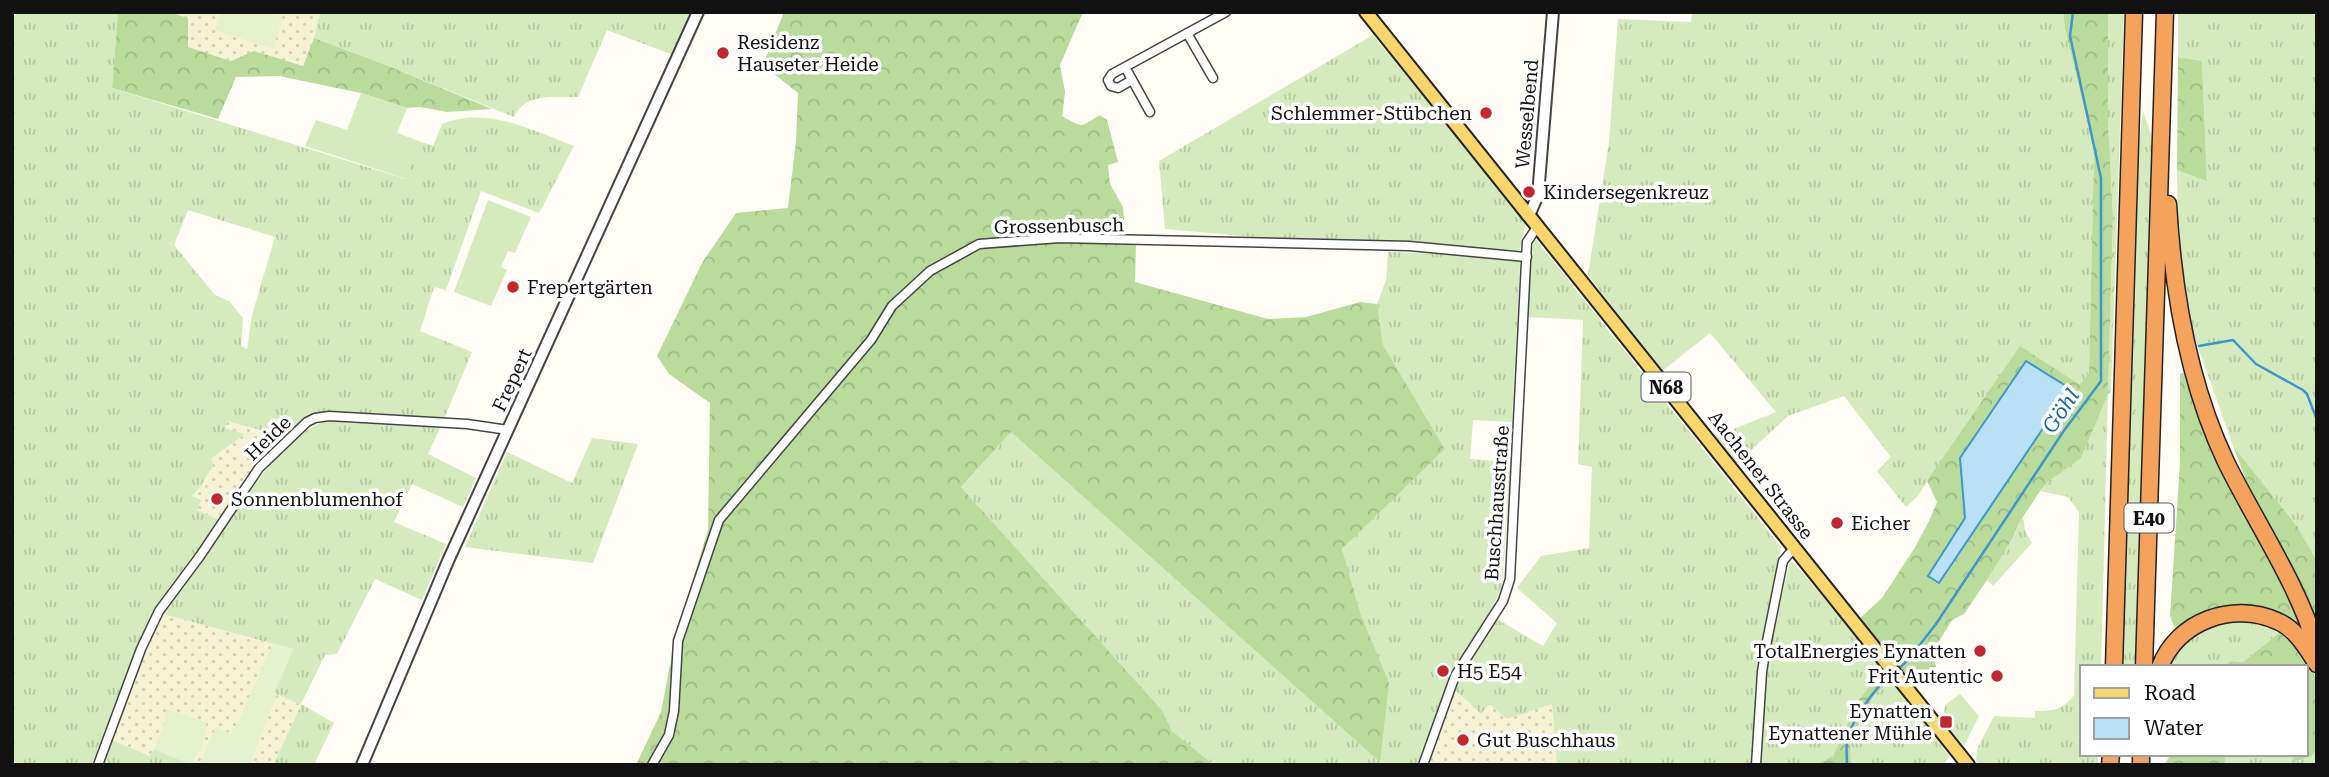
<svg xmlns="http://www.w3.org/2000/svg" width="2329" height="777" viewBox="0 0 2329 777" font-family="'Roboto Serif',serif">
  <defs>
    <pattern id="farmland-dots" width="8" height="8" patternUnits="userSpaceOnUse" patternTransform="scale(1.75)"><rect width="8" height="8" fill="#f6f3d4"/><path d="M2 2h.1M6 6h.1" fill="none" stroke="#d2cfb5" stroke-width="1.8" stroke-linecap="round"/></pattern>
    <pattern id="grass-tufts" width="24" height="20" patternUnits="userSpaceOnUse" patternTransform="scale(1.75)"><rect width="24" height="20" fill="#d5ebbd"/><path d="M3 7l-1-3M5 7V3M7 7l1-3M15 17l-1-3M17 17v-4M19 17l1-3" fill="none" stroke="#b6c8a1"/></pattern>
    <pattern id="forest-crowns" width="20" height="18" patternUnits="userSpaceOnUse" patternTransform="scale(1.75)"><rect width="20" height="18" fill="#b9dc9c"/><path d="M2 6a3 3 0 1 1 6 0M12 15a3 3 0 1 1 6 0" fill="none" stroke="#9ebc85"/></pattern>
  </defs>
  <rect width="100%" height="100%" fill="#fffdf5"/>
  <path fill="url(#farmland-dots)" d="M168,12H320L314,38L303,66L254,51L232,61L187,47Z
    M227,421L285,437L253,470L222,521L196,510L192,496L198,492L206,474L213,466L211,459L245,434L225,428Z
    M163,614L293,649L301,705L273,765H193L154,749L150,756L112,740L145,651Z
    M1455,690L1480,714L1488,704H1553L1557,765H1434L1429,758Z"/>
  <path fill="url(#grass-tufts)" fill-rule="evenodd" d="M12,12H118L112,88L406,179L419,141L433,146L442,124C487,106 531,130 574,146L539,213L481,191L446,290L434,287L420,331L472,352L444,419L318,412L307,416L285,437L227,421L225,428L245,434L211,459L214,466C205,475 202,489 192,496L201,500L197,510L222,521L159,603L138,646L92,765H12ZM188,210L275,237L252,315L247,349L241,346L243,318L229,301L215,295L174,245Z
    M320,12H691L673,55L607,30L578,97C554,98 526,92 514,117L386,65L314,38Z
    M1692,12H2063L2065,29L2094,149L2089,372L2080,386L1963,431L1916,498L1906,507L1877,471L1891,457L1844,396L1788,416L1736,464L1714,437L1776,412L1710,333L1661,372L1588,275L1609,142L1618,19L1691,22Z
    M2108,12H2124L2111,393L2108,394L2101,667H2082V754H2098V765H1979L1976,761L1977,749L1994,716L2035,718V711C2054,711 2062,710 2074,695L2079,512L2068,497L2040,491L2049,481L2108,394L2113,217L2108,121Z
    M2178,12H2317V561L2297,526L2233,446L2202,358L2192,331L2183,286L2178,244L2177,170L2207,180L2202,61L2178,57Z
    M1373,35L1526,221L1520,250L1388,249L1165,229L1159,161Z
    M2143,111L2156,149L2138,667H2120L2136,163Z
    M1534,237L1781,547L1755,688L1752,765H1557L1552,704L1507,719L1489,704L1481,714L1455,690L1462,674L1497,619L1543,646L1557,623L1517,588L1541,556L1589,548L1592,467L1578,464L1583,320L1526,317Z
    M1388,252L1516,257L1520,263L1512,422L1473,420L1470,459L1511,462L1502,586L1490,612L1452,673L1417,765H1214L1172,731L1162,710L961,487L1011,432L1380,761L1361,615L1342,549L1445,449L1383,345L1377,304L1386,280Z
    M330,421L440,428L428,454L476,478L463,507L412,484L394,522L446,544L422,600L375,579L337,654L325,655L301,704L334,723L314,765H273L301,705L274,693L293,649L163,614C177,595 191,576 205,557C230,521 285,426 330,421Z
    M592,438L638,444L593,563L465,547L507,452L572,483Z
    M2023,515L2025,531L2032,543L1993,586L1987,580Z
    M1790,561L1794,563L1884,668L1857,702L1833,756L1815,765H1759L1768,657Z
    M2244,620L2262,624L2279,633L2243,662L2231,661L2223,667H2168C2191,634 2204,625 2244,620Z
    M1892,680L1950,757L1942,765H1851L1850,742L1874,695Z
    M1960,694L1979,716L1964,746L1943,722L1945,705Z
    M112,740L150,756L154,749L193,765H103Z
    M2317,749V765H2225V754H2292L2296,762L2312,756Z"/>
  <path fill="url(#forest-crowns)" fill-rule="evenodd" d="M118,12H168L188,18V47L231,61L254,51L303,66L314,38L386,65L492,109L447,112L420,107L407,108L361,93L279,76L236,77L218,119L112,88Z
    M784,12H1083L1060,65L1065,92L1062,116C1085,129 1079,127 1100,115L1107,120L1118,162L1108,165L1110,184L1123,207L1125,233L1136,246L1135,282L1268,319L1306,317L1360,302L1377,304L1383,345L1445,449L1342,549L1361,615L1389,683L1380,762L1011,432L961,487L1162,710L1172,731L1214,765H636L661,712L676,634L708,530L710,403L669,374L657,356L702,263L736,213L788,208L796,141L798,93L763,65Z
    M2063,12H2108V121L2113,217L2108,394L2081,458L2049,481L2040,491L2017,526L2013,537L1987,580L1964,614L1952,620L1933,651L1936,666C1930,676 1924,684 1911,683L1859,619L1882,598L1914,549L1929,521L1937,502L1927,481L2020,346L2080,385L2089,372L2094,149L2065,29ZM2027,361L2055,401L2052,406L2055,409L1939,583L1928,575L1965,518Z
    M2178,57L2202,61L2207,181L2177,170Z
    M2188,371L2302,625L2295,626L2221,608L2191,619L2176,631L2170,616L2180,463V374Z
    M2233,446L2297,526L2317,561V625L2249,488Z
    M2279,633C2297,645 2312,662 2317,684V749L2312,756L2295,762L2292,754H2306V667H2223L2231,661L2243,662Z
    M1884,668L1892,680L1874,695L1850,742L1851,765H1815L1833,756L1857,702Z
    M2171,754H2225V765H2164Z"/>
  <path fill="#d5ebbd" d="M361,93L407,108L397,133L419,141L407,179L305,146L316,120L347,130Z
    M488,200L531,217L515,253L508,251L501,267L507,270L491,306L454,292Z"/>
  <path fill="#e6f2cf" d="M221,12H266L283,18L273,49L215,30Z
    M273,643L293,649L274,693L277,694L250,765H199L216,727L230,733L236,726Z
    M167,709L206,722C207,737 201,753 190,764L154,749L163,727Z"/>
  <path fill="#b9e0f7" stroke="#3f96cf" stroke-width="2" d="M2026,361L2079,394L2069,407L2055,401L2052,406L2056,409L1939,583L1928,576L1965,518L1960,458Z"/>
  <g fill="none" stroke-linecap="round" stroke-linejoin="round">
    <path stroke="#3f96cf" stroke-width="2.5" d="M2199,346L2233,340L2256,364L2303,390L2307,394L2317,420
      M1898,669L1908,660L1936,624L2063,432L2101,381V178L2070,36L2073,12
      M1847,765C1847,758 1846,749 1847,742C1850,721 1875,689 1890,675"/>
    <defs>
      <path id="minor" d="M1187,33L1213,78
        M1125,67L1112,74L1108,80L1111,86L1118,88L1132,80
        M1150,112L1125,67L1226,12
        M98,765L141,649L159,611L200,556L259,468L307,422L315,418L329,416L467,424L508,430
        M652,765L669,735L674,711L678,641L719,520L871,340L892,306L930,271L979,244L1060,238L1409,246L1527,257
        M1423,765L1455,676L1503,601L1510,579L1527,242L1537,227
        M1756,765L1762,672L1767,641L1783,561L1794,548"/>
      <path id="tertiary" d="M1527,215L1531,211L1538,195L1553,12
        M362,765L448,561L698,12"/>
      <path id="primary" d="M1366,12L1968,765"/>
      <path id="motorway" d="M2168,204C2173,292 2188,382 2226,462C2256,523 2297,582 2317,648
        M2114,667L2134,12
        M2144,667L2165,12
        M2160,667C2177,621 2233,601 2277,621C2296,629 2306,647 2317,664
        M2110,765L2111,754
        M2141,765V754"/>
    </defs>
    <use href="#minor" stroke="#444" stroke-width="11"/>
    <use href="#tertiary" stroke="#444" stroke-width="14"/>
    <use href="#primary" stroke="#222" stroke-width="16"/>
    <use href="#motorway" stroke="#222" stroke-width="19"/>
    <use href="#minor" stroke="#fff" stroke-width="8"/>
    <use href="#tertiary" stroke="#fff" stroke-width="10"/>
    <use href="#primary" stroke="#f9d66b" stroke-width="12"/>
    <use href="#motorway" stroke="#f5a25d" stroke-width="16"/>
  </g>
  <g fill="#c4262e" stroke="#fff" stroke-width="2.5">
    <circle cx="723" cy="53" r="7"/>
    <circle cx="1486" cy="113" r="7"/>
    <circle cx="1529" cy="192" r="7"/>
    <circle cx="513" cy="287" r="7"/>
    <circle cx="217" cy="499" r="7"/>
    <circle cx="1837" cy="523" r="7"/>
    <circle cx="1980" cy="651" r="7"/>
    <circle cx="1443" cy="671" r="7"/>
    <circle cx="1997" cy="676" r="7"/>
    <rect x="1939" y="715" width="14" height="14" rx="3.5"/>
    <circle cx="1463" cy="740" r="7"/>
  </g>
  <g text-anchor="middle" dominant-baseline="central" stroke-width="7" stroke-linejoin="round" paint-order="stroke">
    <g fill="#fff" stroke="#585858" stroke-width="2">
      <rect x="1641.5" y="372.5" width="49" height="29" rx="5"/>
      <rect x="2124.5" y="503.5" width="49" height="29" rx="5"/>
    </g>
    <g font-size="18" font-weight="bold" fill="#111">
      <text x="1666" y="387">N68</text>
      <text x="2149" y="518">E40</text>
    </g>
    <g font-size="19" fill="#111" stroke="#fff" text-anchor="start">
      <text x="737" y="42">Residenz<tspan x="737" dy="22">Hauseter Heide</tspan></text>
      <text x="1472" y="113" text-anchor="end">Schlemmer-Stübchen</text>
      <text x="1543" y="192">Kindersegenkreuz</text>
      <text x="527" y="287">Frepertgärten</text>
      <text x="231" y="499">Sonnenblumenhof</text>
      <text x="1851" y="523">Eicher</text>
      <text x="1966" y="651" text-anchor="end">TotalEnergies Eynatten</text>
      <text x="1457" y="671">H5 E54</text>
      <text x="1983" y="676" text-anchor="end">Frit Autentic</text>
      <text x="1932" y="711" text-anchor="end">Eynatten<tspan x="1932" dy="22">Eynattener Mühle</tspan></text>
      <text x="1477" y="740">Gut Buschhaus</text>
    </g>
    <g font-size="19" fill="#111" stroke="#fff">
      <text transform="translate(1527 114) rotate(-85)">Wesselbend</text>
      <text transform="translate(1059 226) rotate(-1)">Grossenbusch</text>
      <text transform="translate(512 380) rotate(-65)">Frepert</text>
      <text transform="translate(268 438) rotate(-44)">Heide</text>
      <text transform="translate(1761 475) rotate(52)">Aachener Strasse</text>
      <text transform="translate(1497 503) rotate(-86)">Buschhausstraße</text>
    </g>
    <g font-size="21" font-style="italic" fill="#1768a6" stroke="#fff">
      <text transform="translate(2061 411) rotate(-56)">Göhl</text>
    </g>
  </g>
  <rect width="2329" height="777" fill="none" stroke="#111111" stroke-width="28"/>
  <rect x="2080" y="665" width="228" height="91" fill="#ffffff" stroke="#a0a0a0" stroke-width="2"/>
  <rect x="2094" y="688" width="35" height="10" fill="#f9d66b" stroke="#a0a0a0" stroke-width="2"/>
  <text x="2144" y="700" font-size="21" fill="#111111">Road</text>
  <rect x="2094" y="718" width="35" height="21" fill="#b9e0f7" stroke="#a0a0a0" stroke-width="2"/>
  <text x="2144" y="735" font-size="21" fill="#111111">Water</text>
</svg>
